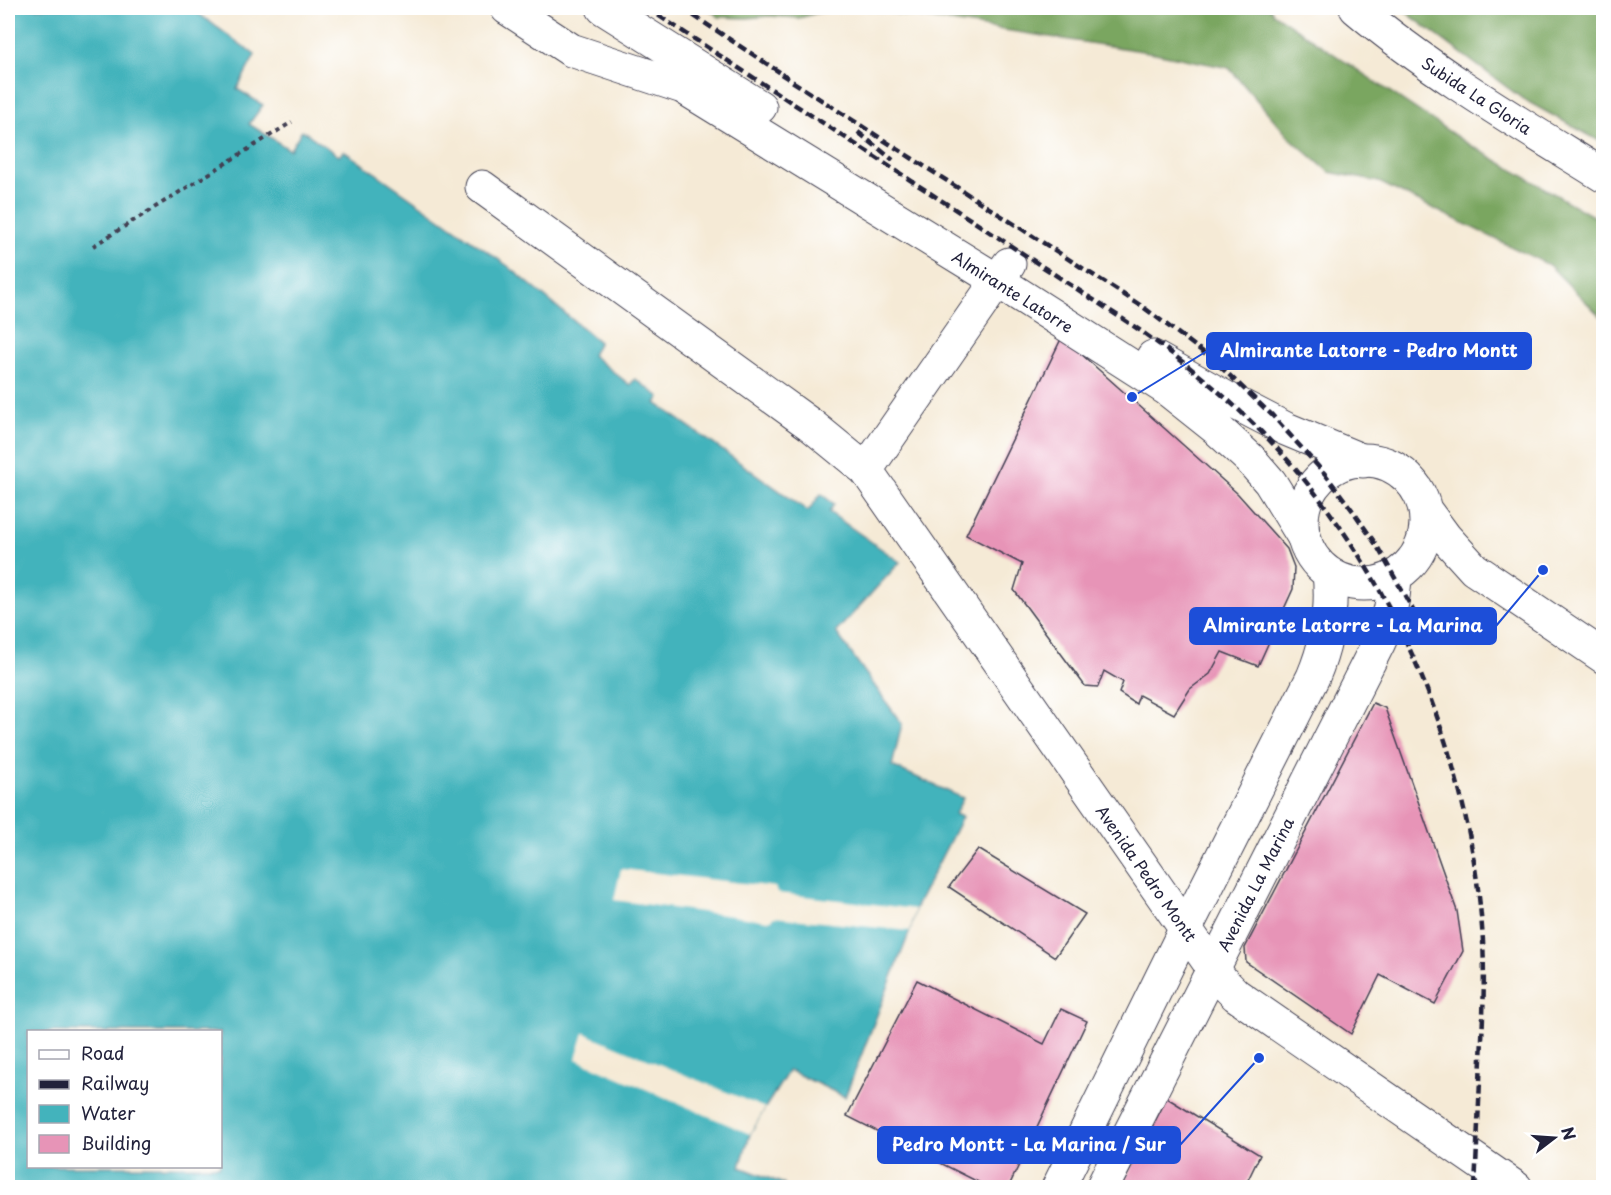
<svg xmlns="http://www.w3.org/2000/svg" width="1611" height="1195" viewBox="0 0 1611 1195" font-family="'Playpen Sans',sans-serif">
  <rect width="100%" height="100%" fill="#fff"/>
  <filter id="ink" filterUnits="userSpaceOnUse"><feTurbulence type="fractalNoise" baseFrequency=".0167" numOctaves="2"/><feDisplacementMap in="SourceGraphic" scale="12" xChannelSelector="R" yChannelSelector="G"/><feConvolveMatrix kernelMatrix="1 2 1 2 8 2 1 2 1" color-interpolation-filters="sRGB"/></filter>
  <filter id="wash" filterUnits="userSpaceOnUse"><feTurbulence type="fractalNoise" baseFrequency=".008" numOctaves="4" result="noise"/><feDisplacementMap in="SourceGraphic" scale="24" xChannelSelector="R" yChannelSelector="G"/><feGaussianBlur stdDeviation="1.35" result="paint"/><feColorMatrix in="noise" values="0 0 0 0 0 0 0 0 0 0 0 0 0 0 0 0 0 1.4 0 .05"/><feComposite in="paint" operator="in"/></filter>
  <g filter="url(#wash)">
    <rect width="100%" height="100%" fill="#f5ead6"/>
    <path fill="#7aa660" stroke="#4e644e" stroke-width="1.5" d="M707,8H859L821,12L799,18L769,16L747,18L719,17Z
      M859,8H1270L1273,13L1465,142L1603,222V313L1600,316L1549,265L1379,182L1329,172L1288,136L1229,68L1155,53Z
      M1400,8H1603V143L1523,99Z"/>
    <path fill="#43b3bc" stroke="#326a7c" stroke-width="1.5" fill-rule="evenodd" d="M8,8H186L199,14L255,55L237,89L263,105L249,124L290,150L302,130L339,156L344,151L508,266L599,342L592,355L630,385L635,379L660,397L656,403L808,511L821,494L834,504L829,512L900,562L836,632L902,724L892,766L963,798L955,814L962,817L915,909L910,931L845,1097L789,1070L765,1108L750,1134L740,1167L784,1184V1187H8ZM28,1032H220V1166H28Z"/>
    <path fill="#f5ead6" d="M621,869L775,887L777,893L915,909L910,931L774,917L769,921L614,900Z
      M584,1033L765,1108L750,1134L576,1059Z"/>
    <g id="blocks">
      <path fill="#e794b7" d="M1062,337L1238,494L1287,549L1294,567L1293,589L1258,666L1222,652L1210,674L1190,689L1174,714L1139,695L1136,704L1119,693L1123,682L1104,671L1098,687L1085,686L1014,590L1022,564L966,535Z
        M1373,703L1385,708L1457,911L1463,951L1435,1004L1380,975L1351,1034L1246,962L1245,948Z
        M978,849L1085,914L1055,957L949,887Z
        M917,980L1044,1044L1061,1009L1087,1021L1008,1188H990L847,1116Z
        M1167,1098L1260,1155L1244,1188H1121Z"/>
    </g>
  </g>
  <g filter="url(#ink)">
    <use href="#blocks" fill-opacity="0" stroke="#424052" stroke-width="1.5"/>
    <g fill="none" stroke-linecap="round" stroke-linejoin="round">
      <defs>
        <path id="minor" d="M507,8L571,50L683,87L998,281L1167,389L1216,428L1250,459L1270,482L1305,539
          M603,8L760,107
          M1356,8C1432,72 1519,123 1604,176
          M482,187L811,425L866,470L1222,981L1236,995L1516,1188
          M1153,357L1226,398L1286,429L1363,461
          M866,470L1009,264"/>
        <path id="major" d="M1302 522a62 62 0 1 1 124 0a62 62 0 1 1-124 0Z
          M1425,510L1445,537L1474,569L1604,657
          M1058,1188L1186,928L1313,677C1327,644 1333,609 1329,573
          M1102,1188L1379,642C1389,621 1394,600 1395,576"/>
      </defs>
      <use href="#minor" stroke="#424052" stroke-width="35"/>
      <use href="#major" stroke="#424052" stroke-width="35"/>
      <path stroke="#424052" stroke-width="4" stroke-dasharray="4.5 4.5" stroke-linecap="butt" d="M93,246L292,122"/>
      <use href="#minor" stroke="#fff" stroke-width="33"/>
      <use href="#major" stroke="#fff" stroke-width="33"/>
      <path stroke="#22223b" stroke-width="4.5" stroke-dasharray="9 4.5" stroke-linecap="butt" d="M647,8L1132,325C1166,348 1198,373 1229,401C1381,537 1470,738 1483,941C1485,980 1483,1020 1481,1059C1479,1102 1477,1145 1475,1188
        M682,8L787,77
        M781,74L1143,307L1211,358L1272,415L1325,474L1353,511L1377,546L1418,619
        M858,132L893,160"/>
    </g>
  </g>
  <g text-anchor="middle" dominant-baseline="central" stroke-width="4.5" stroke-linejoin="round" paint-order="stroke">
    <g font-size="16" fill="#22223b" stroke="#fff">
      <text transform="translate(1477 95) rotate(33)">Subida La Gloria</text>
      <text transform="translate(1013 291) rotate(32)">Almirante Latorre</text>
      <text transform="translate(1147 873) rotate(55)">Avenida Pedro Montt</text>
      <text transform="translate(1255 884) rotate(-63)">Avenida La Marina</text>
    </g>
  </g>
  <path fill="none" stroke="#1d4ed8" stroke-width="2" d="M1132 397L1207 351M1543 570L1496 626M1259 1058L1180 1145"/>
  <g fill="#1d4ed8" stroke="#fff" stroke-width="2">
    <circle cx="1132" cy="397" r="6"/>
    <circle cx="1543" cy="570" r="6"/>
    <circle cx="1259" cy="1058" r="6"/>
  </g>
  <g fill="#1d4ed8" stroke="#1d4ed8" stroke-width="2">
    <rect x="1207" y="333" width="324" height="36" rx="6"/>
    <rect x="1190" y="608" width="306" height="36" rx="6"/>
    <rect x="878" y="1127" width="302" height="36" rx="6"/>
  </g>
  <g font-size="18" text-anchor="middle" font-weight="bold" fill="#fff">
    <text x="1369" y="357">Almirante Latorre - Pedro Montt</text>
    <text x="1343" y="632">Almirante Latorre - La Marina</text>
    <text x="1029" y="1151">Pedro Montt - La Marina / Sur</text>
  </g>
  <rect width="1611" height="1195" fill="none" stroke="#fff" stroke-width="30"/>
  <rect x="27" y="1030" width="195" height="138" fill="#ffffff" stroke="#a7a7b1" stroke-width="1.5"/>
  <rect x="39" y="1050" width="30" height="9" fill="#ffffff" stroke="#a7a7b1" stroke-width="1.5"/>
  <text x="81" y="1060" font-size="18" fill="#22223b">Road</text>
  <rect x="39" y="1080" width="30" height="9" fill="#22223b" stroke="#a7a7b1" stroke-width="1.5"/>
  <text x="81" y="1090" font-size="18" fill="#22223b">Railway</text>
  <rect x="39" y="1105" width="30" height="18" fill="#43b3bc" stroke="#a7a7b1" stroke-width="1.5"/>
  <text x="81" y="1120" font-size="18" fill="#22223b">Water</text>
  <rect x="39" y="1135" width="30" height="18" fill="#e794b7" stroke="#a7a7b1" stroke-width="1.5"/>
  <text x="81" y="1150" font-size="18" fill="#22223b">Building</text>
  <g transform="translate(1554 1138) rotate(73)" stroke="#ffffff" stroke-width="4.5" paint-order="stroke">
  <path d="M0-4.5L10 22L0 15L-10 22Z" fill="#22223b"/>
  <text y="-9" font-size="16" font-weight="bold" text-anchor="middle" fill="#22223b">N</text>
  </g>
</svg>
